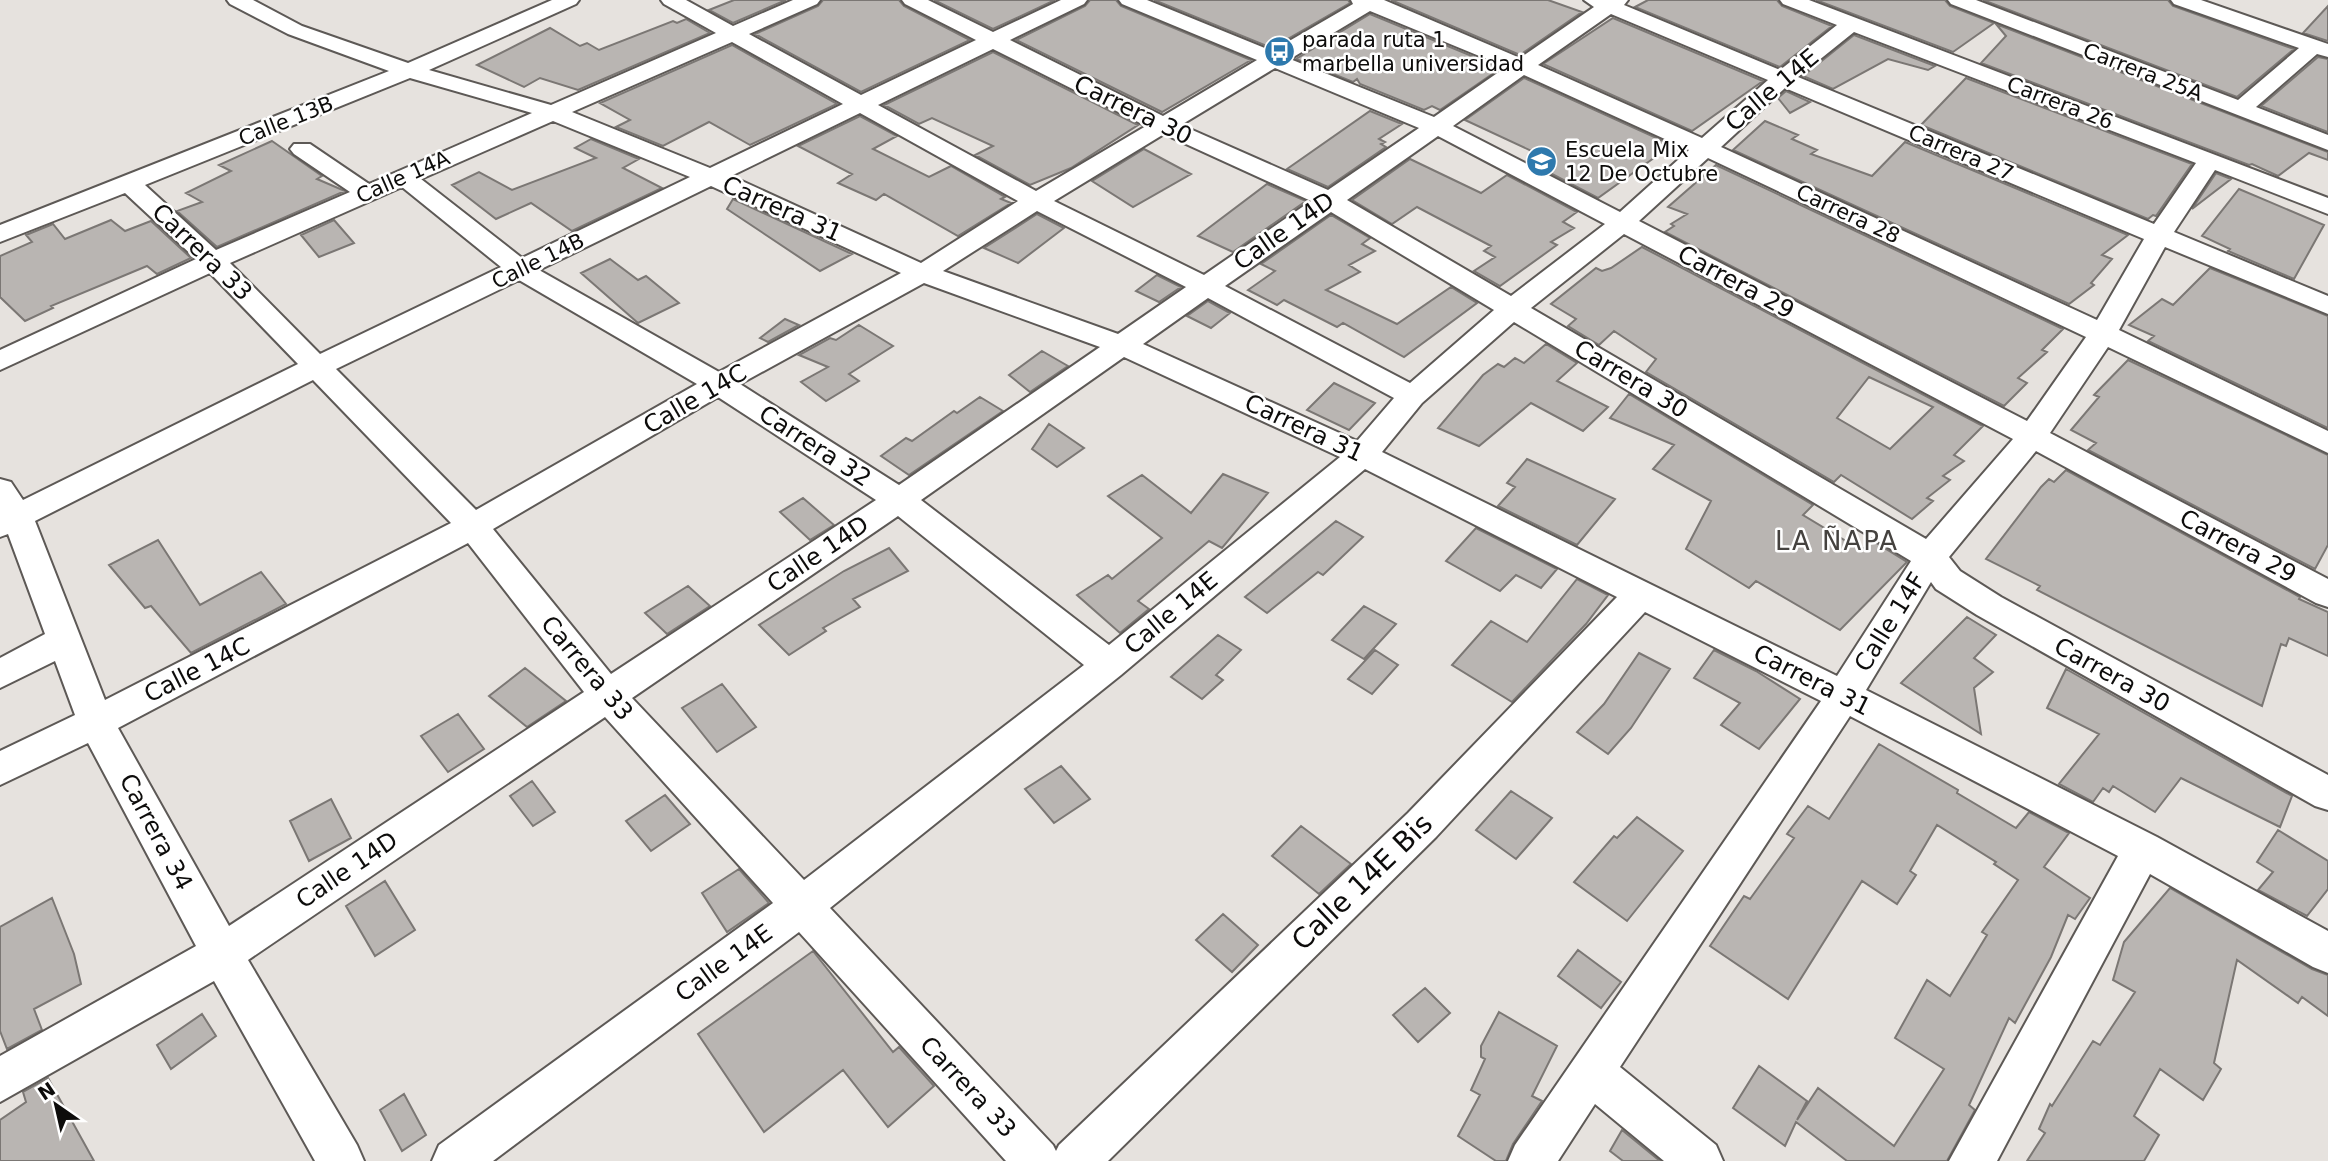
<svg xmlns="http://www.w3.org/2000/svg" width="2328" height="1161" viewBox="0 0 2328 1161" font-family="'DejaVu Sans',sans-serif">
  <rect width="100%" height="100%" fill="#e6e2de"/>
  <path fill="#b9b5b2" stroke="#7b7774" stroke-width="2" fill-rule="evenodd" d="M734,0H786L733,23L709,10Z
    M823,0H899L904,6L970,40L861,92L755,34L818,6Z
    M934,0H1055L993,29Z
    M1090,0H1116L1121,6L1251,60L1162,112L1016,40L1085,6Z
    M1154,0H1348L1350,3L1272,48Z
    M1391,0H1548L1582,12L1520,55Z
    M1648,0H1777L1782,6L1832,26L1780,67L1635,7Z
    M1816,0H1945L1950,6L1994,23L1953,52Z
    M1983,0H2168L2173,6L2294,49L2237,97Z
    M2328,6V41L2303,33Z
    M1370,14L1501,68L1440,110L1432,106L1424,110L1360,84L1357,79L1353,82L1296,59Z
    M1613,18L1763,81L1692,131L1543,64Z
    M686,19L710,33L578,90L540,78L524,87L477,65L550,28L580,46L587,43L599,50L673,21L677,23Z
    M1996,24L2328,152V160L2309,153L2278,176L2252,164L2249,165L1981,63L2006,36Z
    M1854,35L1935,66L1928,70L1888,59L1833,89L1803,76Z
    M732,45L837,104L750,145L709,122L663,146L616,127L630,120L600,103Z
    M993,52L1138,125L1071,168L1030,185L975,155L993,146L932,118L919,124L884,105Z
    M2318,57L2328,59V132L2261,106Z
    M1524,78L1672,145L1598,198L1527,161L1538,154L1465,120Z
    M1966,78L2192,164L2156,216L2153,215L2148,219L1921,125Z
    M1786,91L1810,102L1790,113L1778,98Z
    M1370,111L1402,124L1379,139L1385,142L1381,144L1386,147L1328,187L1287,169Z
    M860,116L897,136L873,149L929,177L951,166L1005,197L1001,199L1011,203L958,236L884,194L876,200L838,183L852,174L798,146Z
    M1765,121L1798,135L1792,139L1817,150L1811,154L1872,176L1905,142L2128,235L2102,255L2112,259L2091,283L2094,285L2069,304L1733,150Z
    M591,139L639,159L623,168L662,188L572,231L531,203L496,219L452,185L479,172L512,190L596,158L575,148Z
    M272,141L322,176L317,179L345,191L217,247L177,211L202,202L186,193L231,171L219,165Z
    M1144,149L1191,174L1133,207L1092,181Z
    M1410,159L1481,193L1507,175L1577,212L1563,222L1574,228L1551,242L1557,245L1500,286L1474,271L1495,257L1484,251L1491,246L1417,207L1392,224L1352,200Z
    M1716,165L2063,329L2042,350L2047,352L2018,378L2027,383L2004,406L1665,232L1674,226L1671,224L1687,214L1668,207Z
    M2216,173L2231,179L2192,209Z
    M1267,184L1306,201L1233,252L1198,236Z
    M2239,189L2324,225L2294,279L2228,251L2230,249L2202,236Z
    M733,199L852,254L820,271L727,209Z
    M1037,214L1064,228L1018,263L984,248Z
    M1331,215L1370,238L1362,244L1375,251L1349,265L1360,272L1326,290L1397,324L1451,287L1477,303L1404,357L1343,323L1337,327L1284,300L1277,305L1248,290L1275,271L1261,264Z
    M111,220L125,231L151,221L191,258L157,274L147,266L51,306L53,308L25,321L0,297V256L32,242L26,235L53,224L65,239Z
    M334,220L354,243L319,257L301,235Z
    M1642,247L1983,426L1954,455L1964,461L1943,476L1950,480L1927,498L1933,501L1912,519L1841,475L1834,482L1646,372L1656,359L1614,331L1599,345L1568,326L1576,319L1551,304L1596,268L1602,271L1611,268ZM1869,377L1933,407L1890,449L1837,418Z
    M610,259L638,280L646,276L679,303L638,323L581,273Z
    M2210,268L2328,316V428L2148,341L2154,336L2129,325L2162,299L2173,305Z
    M1157,275L1181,287L1159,302L1136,291Z
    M1208,301L1230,313L1211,328L1187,316Z
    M785,319L799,325L768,342L760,338Z
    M859,325L893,346L849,374L859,381L826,401L801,382L828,367L799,355L830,338L836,340Z
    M1546,344L1577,363L1557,381L1608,407L1583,431L1531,403L1479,446L1438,428L1483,375L1498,364L1504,367L1515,358L1524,363Z
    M1042,351L1068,366L1030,392L1009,375Z
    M2128,360L2328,455V545L2315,569L2088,450L2096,443L2071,430L2099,397L2094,395Z
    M1334,383L1375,403L1349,430L1307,410Z
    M1629,394L1813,505L1803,515L1861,550L1873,541L1907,562L1840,630L1756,581L1749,588L1686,549L1711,501L1653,469L1674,445L1610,418Z
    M980,397L1003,411L909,475L881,456L906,438L912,441L954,411L957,413Z
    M1049,424L1084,448L1057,467L1032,449Z
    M1527,459L1615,499L1577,545L1498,506L1515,487L1507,483Z
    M2066,470L2300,597L2299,599L2328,612V656L2289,638L2286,646L2281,644L2262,706L2037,590L2040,586L1986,559L2041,487L2049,479L2054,482Z
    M1223,474L1268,493L1222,548L1209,541L1138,601L1149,609L1120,633L1077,595L1108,575L1112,579L1162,538L1108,496L1142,475L1191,513Z
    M803,498L834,525L810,540L780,512Z
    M1336,521L1363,537L1323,575L1318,572L1267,613L1245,597Z
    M1476,528L1557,569L1541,588L1516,575L1500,591L1446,561Z
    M158,540L200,605L261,572L286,604L191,653L151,606L145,608L109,565Z
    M889,548L908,571L853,599L860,607L823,628L826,631L789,655L759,625L844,571Z
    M1577,579L1608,595L1586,624L1512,702L1452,665L1491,621L1527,642Z
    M688,586L710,606L667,634L645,613Z
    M1364,606L1396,624L1364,659L1332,640Z
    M1967,617L1996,635L1974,658L1993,672L1974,688L1981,734L1901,683Z
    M1218,635L1241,650L1216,675L1223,680L1202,699L1171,677Z
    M1375,650L1398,665L1372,694L1348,679Z
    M1714,650L1756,671L1800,699L1759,749L1721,725L1740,703L1694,678Z
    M1639,653L1670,669L1631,728L1608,754L1577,732L1604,704Z
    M525,668L566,701L527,727L489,696Z
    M2066,669L2292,796L2280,827L2181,778L2155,812L2113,786L2109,792L2103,788L2093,802L2059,784L2099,734L2047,708Z
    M722,684L756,727L717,752L682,708Z
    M458,714L484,749L448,772L421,736Z
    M1879,744L1958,790L1957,793L2016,828L2029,812L2069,833L2044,867L2090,898L2075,919L2068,915L2051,957L2015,1023L2009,1018L1969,1105L1975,1110L1947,1161H1847L1796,1122L1785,1146L1733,1108L1759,1066L1807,1101L1797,1120L1818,1088L1894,1146L1944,1069L1895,1038L1927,980L1950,996L1987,935L1982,932L2018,880L1994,864L1996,862L1937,825L1910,871L1916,875L1897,904L1862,881L1788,999L1710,946L1744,896L1750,899L1794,838L1787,834L1808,806L1829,819Z
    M1061,766L1090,799L1054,823L1025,789Z
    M532,781L555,812L533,826L510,796Z
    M1511,791L1552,818L1516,859L1476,830Z
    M665,795L690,824L651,851L626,821Z
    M331,799L351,838L309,861L290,821Z
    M1637,817L1683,851L1627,921L1574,882L1614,836L1617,838Z
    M1301,826L1351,864L1319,894L1272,856Z
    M2278,830L2328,861V889L2307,916L2258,890L2273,872L2257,862Z
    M739,869L769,903L727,932L702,893Z
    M385,881L415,930L375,956L346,906Z
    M2170,888L2312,969L2328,975V1016L2302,997L2298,1003L2237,960L2214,1063L2221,1069L2203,1100L2160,1069L2134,1116L2159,1135L2144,1161H2027L2045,1133L2039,1129L2050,1104L2052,1106L2093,1041L2100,1045L2135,992L2113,980L2124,942Z
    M52,898L74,954L81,984L34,1009L42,1030L7,1049L0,1031V927Z
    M1223,914L1258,945L1232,972L1196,940Z
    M1578,950L1621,982L1601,1008L1558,976Z
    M813,951L893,1052L899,1047L934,1086L888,1127L843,1070L764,1132L698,1034Z
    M1425,988L1450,1013L1418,1042L1393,1015Z
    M1499,1012L1557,1046L1532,1096L1542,1101L1513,1144L1506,1161H1496L1458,1136L1480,1095L1471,1090L1485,1059L1481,1057V1046Z
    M202,1014L216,1036L171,1069L157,1045Z
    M48,1078L94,1161H0V1120L26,1102L23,1092Z
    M404,1094L426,1135L402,1151L380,1110Z
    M1622,1130L1660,1161H1623L1610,1151Z"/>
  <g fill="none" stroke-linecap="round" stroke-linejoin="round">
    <defs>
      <path id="minor" d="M227,0H253L302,26L408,63L552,0H579L576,4L429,70L551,105L716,33L664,4L661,0H686L733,26L793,0H820L817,4L749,34L861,95L976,40L905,4L902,0H928L993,32L1061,0H1087L1084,4L1010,40L1163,116L1257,60L1122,4L1119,0H1147L1272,51L1353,4L1351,0H1384L1520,58L1594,7L1584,0H1628L1624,5L1780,70L1837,25L1783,4L1780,0H1809L2328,198V214L2215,170L2174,232L2328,296V314L2165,247L2119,330L2328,431V453L2108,347L2050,433L2328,579V607L2316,603L2036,451L1949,557L1960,571L2001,597L2328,775V810L2315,806L1977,615L1936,589L1931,582L1866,690L2157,837L2328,931V973L2313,967L2150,874L1997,1161H1949L2118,856L1850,716L1620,1067L1716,1145L1723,1161H1664L1595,1104L1558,1161H1508L1515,1145L1821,701L1645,612L1436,837L1108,1161H1006L799,932L493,1161H432L439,1145L773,903L605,717L248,960L357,1145L364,1161H315L214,981L0,1102V1056L196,946L88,743L0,785V751L75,715L55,661L0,688V658L45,634L8,534L0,537V479L11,482L23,500L298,364L210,273L0,370V350L196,259L125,193L0,242V225L389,71L288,34L230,4ZM1370,11L1506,67L1434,117L1290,59ZM1611,14L1768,80L1702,138L1538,65ZM1854,32L2196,163L2154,224L1798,77ZM732,42L843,104L710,168L572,112ZM993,49L1146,126L1036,191L878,105ZM1275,68L1419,128L1328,190L1181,125ZM1524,75L1689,150L1620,212L1453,126ZM410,78L532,113L369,184L310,144H294L290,149L294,154L350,192L216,250L145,185ZM1785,88L2144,239L2097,320L1721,147ZM860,113L1018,201L921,263L731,176ZM553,121L690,177L522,258L421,179ZM1164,134L1311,201L1204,275L1054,201ZM1438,136L1605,224L1511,296L1347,200ZM1708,158L2086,337L2027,421L1639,221ZM711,186L901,273L719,372L539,270ZM402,187L501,267L320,354L230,263ZM1037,211L1186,287L1118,334L943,271ZM1331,212L1494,310L1410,383L1225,286ZM1624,234L2013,439L1926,539L1531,308ZM519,280L697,384L476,510L336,369ZM924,283L1100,347L899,485L740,384ZM1208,298L1394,398L1357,441L1143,344ZM1514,322L1911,561L1837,676L1382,452L1422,403ZM1124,357L1340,457L1109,645L921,500ZM313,380L451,523L105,700L35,521ZM718,397L876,500L611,674L493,529ZM1365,469L1617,597L1408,813L1059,1145L1056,1151L1053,1145L830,908L1121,675ZM898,516L1084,665L804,880L632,698ZM468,543L584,692L229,926L118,728Z
        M1948,0H1976L2238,100L2299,48L2174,4L2171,0H2201L2328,44V57L2317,54L2256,107L2328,135V150L1951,4Z"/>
    </defs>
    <use href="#minor" stroke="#5d5956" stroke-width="4"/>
    <use href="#minor" fill="#fff" fill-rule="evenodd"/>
  </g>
  <defs>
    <symbol id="bus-disc" viewBox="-11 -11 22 22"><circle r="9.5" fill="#2e79ad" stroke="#fff"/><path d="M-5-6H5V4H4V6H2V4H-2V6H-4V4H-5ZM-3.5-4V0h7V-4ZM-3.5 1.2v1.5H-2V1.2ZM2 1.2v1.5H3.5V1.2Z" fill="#fff"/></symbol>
    <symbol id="school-disc" viewBox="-11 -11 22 22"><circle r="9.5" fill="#2e79ad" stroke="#fff"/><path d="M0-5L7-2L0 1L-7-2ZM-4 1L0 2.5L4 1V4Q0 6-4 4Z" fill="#fff"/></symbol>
  </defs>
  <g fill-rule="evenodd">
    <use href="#bus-disc" x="1262" y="34" width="35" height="35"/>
    <use href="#school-disc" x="1524" y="144" width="35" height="35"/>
  </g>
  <g text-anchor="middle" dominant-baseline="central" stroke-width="5" stroke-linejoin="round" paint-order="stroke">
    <g font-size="21" fill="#0d0c0b" stroke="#fff" text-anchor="start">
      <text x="1302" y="40">parada ruta 1<tspan x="1302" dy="24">marbella universidad</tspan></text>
      <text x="1565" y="150">Escuela Mix<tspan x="1565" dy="24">12 De Octubre</tspan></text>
    </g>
    <g font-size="21" fill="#0d0c0b" stroke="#fff">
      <text transform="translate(2143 72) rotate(21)">Carrera 25A</text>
      <text transform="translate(2060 103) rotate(21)">Carrera 26</text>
      <text transform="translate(286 121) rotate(-22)">Calle 13B</text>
      <text transform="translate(1961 153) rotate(23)">Carrera 27</text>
      <text transform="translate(403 177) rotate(-24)">Calle 14A</text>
      <text transform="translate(1848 214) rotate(25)">Carrera 28</text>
      <text transform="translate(538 261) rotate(-26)">Calle 14B</text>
    </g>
    <g font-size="24" fill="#0d0c0b" stroke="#fff">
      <text transform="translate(1772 90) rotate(-40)">Calle 14E</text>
      <text transform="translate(1133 110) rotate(26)">Carrera 30</text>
      <text transform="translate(782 209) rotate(24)">Carrera 31</text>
      <text transform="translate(1284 231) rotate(-35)">Calle 14D</text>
      <text transform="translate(202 252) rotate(44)">Carrera 33</text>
      <text transform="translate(1736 282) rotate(28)">Carrera 29</text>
      <text transform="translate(1631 379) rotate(31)">Carrera 30</text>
      <text transform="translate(695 399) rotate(-30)">Calle 14C</text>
      <text transform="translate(1304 428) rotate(25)">Carrera 31</text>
      <text transform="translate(815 446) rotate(33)">Carrera 32</text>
      <text transform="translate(2238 546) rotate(28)">Carrera 29</text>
      <text transform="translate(818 554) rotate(-34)">Calle 14D</text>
      <text transform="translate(1171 613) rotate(-40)">Calle 14E</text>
      <text transform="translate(1890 622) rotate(-58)">Calle 14F</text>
      <text transform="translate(587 668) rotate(50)">Carrera 33</text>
      <text transform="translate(197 670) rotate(-27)">Calle 14C</text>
      <text transform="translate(2112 675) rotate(29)">Carrera 30</text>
      <text transform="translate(1812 680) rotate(27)">Carrera 31</text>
      <text transform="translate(156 832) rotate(62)">Carrera 34</text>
      <text transform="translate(347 870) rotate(-34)">Calle 14D</text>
      <text transform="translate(724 963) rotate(-36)">Calle 14E</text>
      <text transform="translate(968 1087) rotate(47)">Carrera 33</text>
    </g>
    <g font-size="26" letter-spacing="2" fill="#45423f" stroke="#fff">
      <text x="1837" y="541">LA ÑAPA</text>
    </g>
    <g font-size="28" fill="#0d0c0b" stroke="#fff">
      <text transform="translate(1362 882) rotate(-44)">Calle 14E Bis</text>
    </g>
  </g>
  <g transform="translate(56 1105) rotate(326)" stroke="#ffffff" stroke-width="5" paint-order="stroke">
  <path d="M0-5L12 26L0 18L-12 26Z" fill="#0d0c0b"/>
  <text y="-10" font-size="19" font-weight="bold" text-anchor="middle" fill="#0d0c0b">N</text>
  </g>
</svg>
